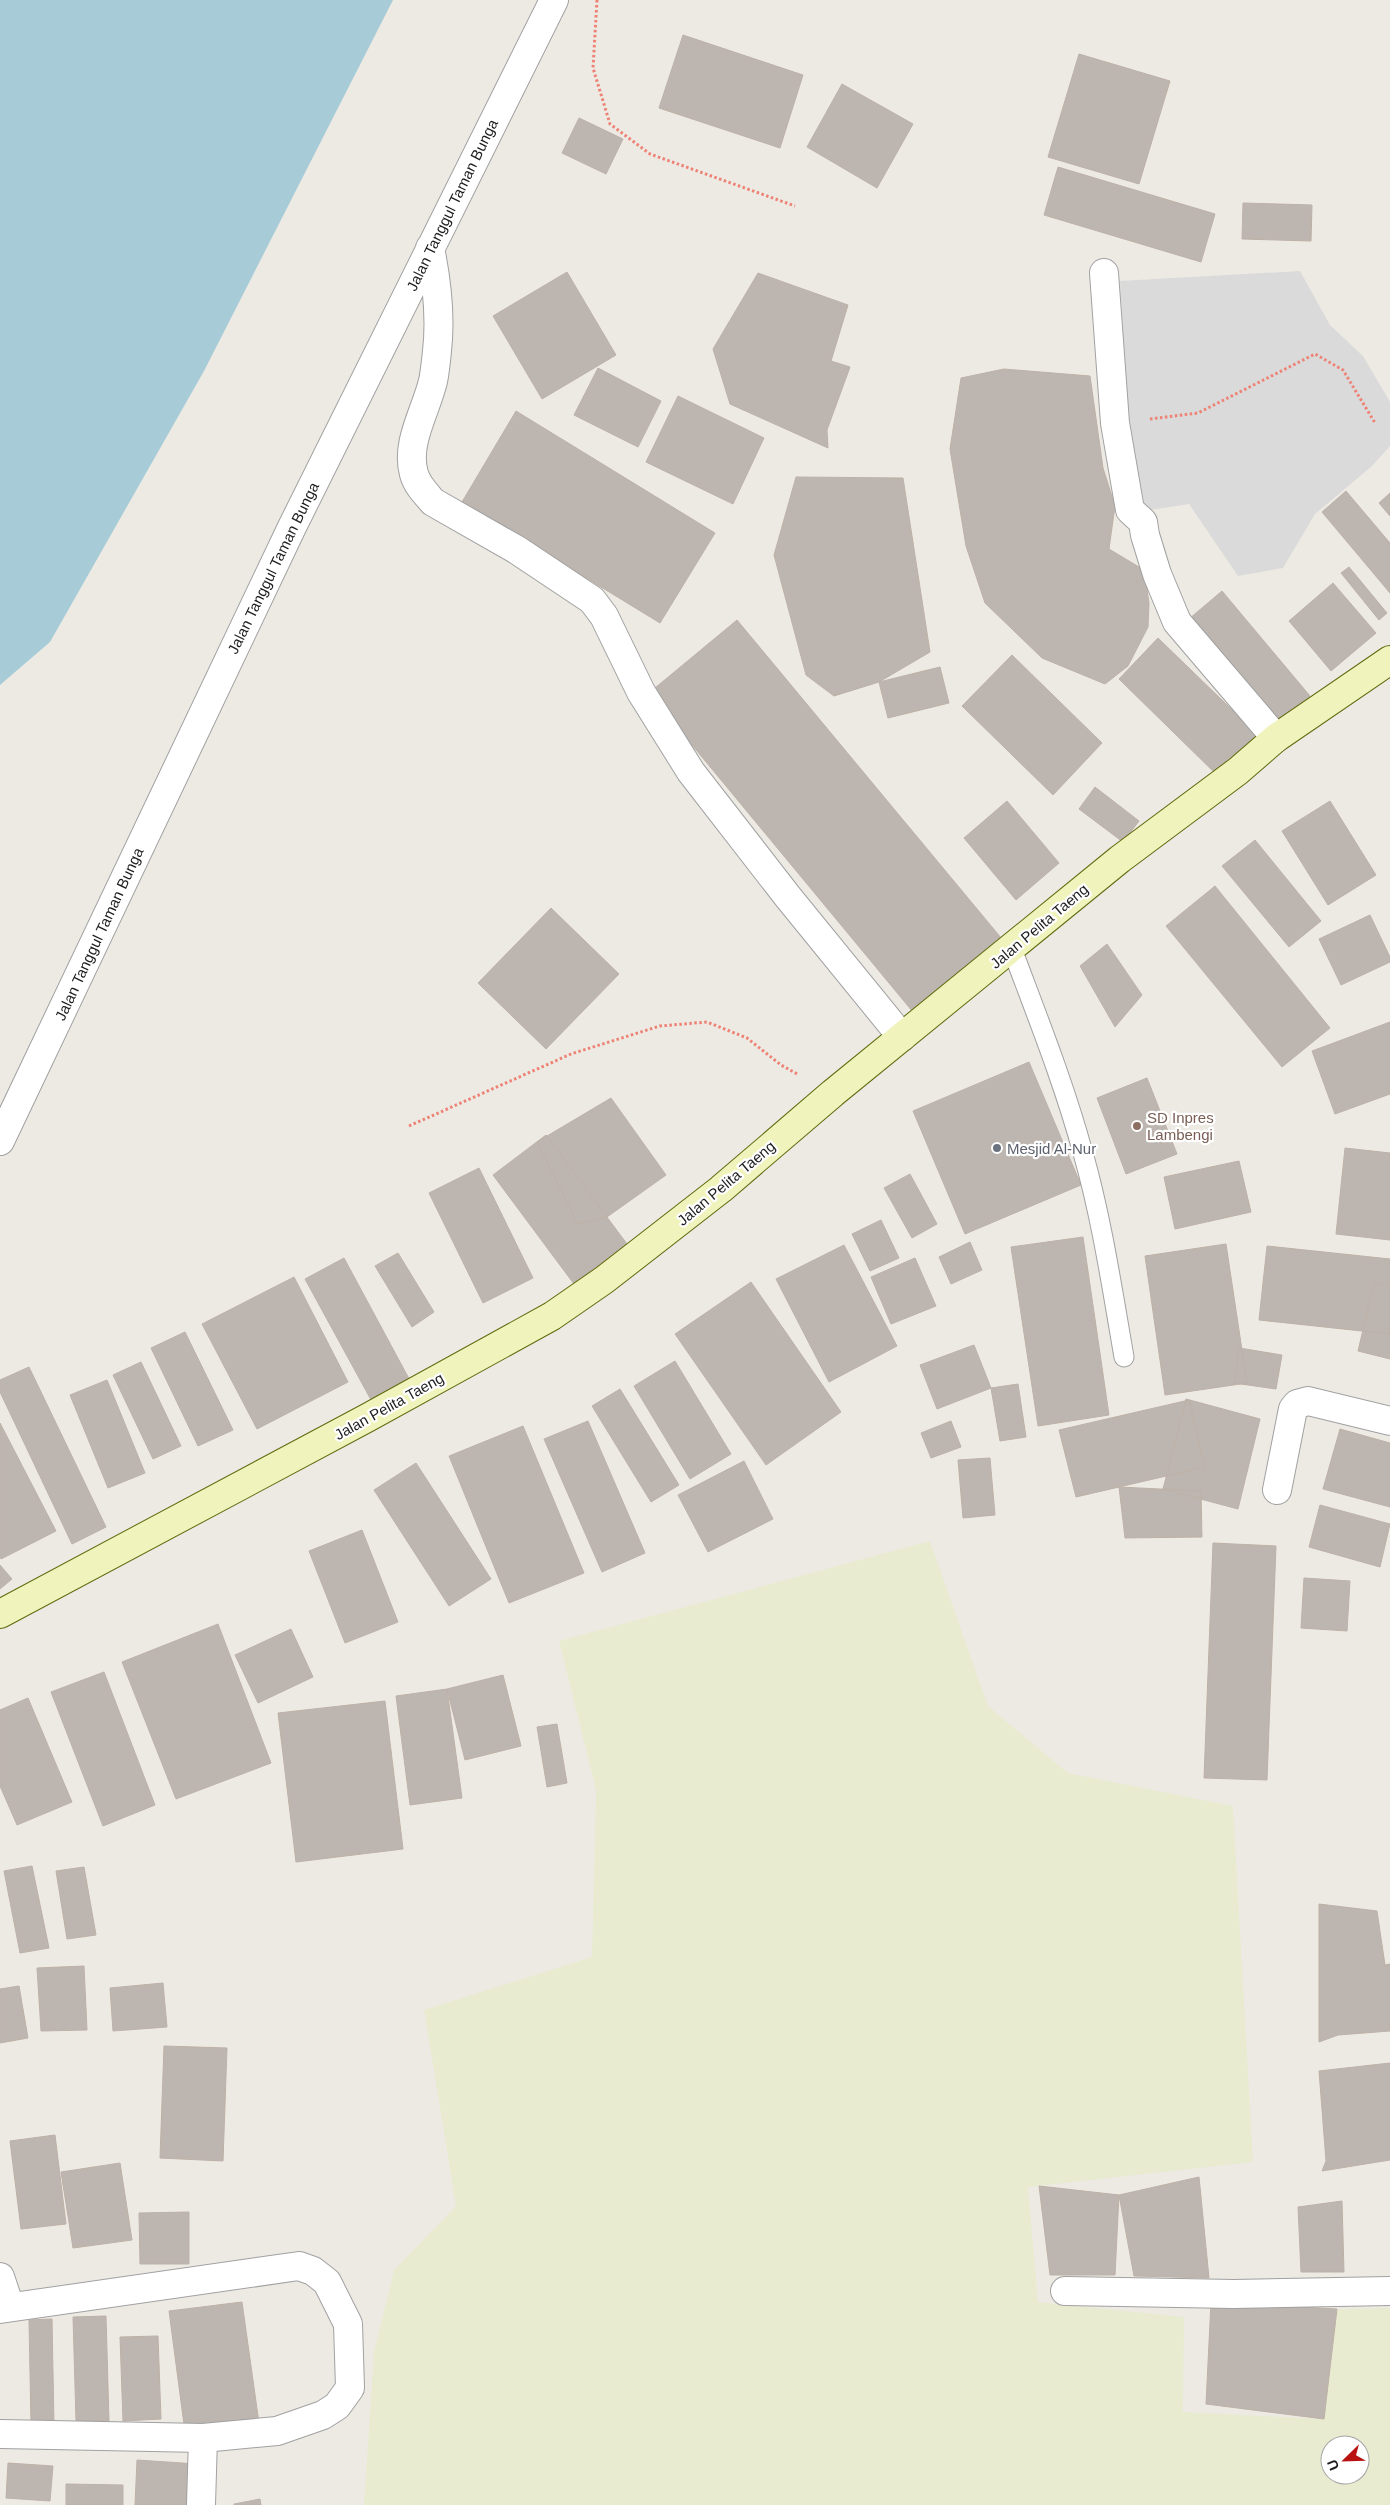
<svg xmlns="http://www.w3.org/2000/svg" width="1390" height="2505" viewBox="0 0 1390 2505" font-family="Arial,sans-serif">
  <rect width="100%" height="100%" fill="#edeae4"/>
  <path fill="#dbdada" d="M1300,271L1330,325L1363,356L1390,402V446L1372,466L1315,514L1283,568L1238,576L1189,504L1144,511L1122,428L1126,385L1120,281Z"/>
  <path fill="#e8ebd0" fill-rule="evenodd" d="M930,1541L988,1706L1068,1773L1233,1806L1253,2162L1028,2187L1038,2302L1184,2317L1183,2412L1324,2419L1337,2309L1390,2308V2505H364L374,2352L394,2270L456,2206L424,2010L592,1957L596,1790L559,1641ZM1330,2445H1360V2475H1330Z"/>
  <path fill="#a7ccd7" d="M0,0H393L204,371L50,642L0,685Z"/>
  <path fill="#bdb6b0" stroke="#bdb1a7" d="M683,35L803,75L780,148L659,108Z
    M1079,54L1170,81L1139,184L1048,157Z
    M842,84L913,124L877,188L807,147Z
    M579,118L623,139L606,174L562,153Z
    M1058,167L1215,214L1201,262L1044,215Z
    M1243,203L1312,205L1311,241L1242,239Z
    M567,272L616,355L542,399L493,316Z
    M758,273L848,305L831,361L850,367L827,430L828,448L730,404L713,349Z
    M598,368L661,401L638,447L574,415Z
    M1004,369L1090,376L1103,468L1115,506L1109,549L1144,570L1149,603L1148,627L1128,666L1105,684L1042,658L985,603L966,546L950,449L961,378Z
    M678,396L764,438L733,504L646,462Z
    M516,411L715,533L660,623L462,502Z
    M796,477L903,478L930,652L879,682L834,696L806,675L774,555Z
    M1346,491L1390,543V593L1322,512Z
    M1390,493V516L1379,503Z
    M1349,567L1387,613L1379,620L1341,573Z
    M1333,583L1376,633L1331,671L1289,621Z
    M1222,591L1310,696L1277,724L1189,619Z
    M737,620L1002,939L913,1012L649,693Z
    M1158,638L1257,734L1217,775L1119,679Z
    M1012,655L1102,743L1053,795L962,706Z
    M940,667L949,703L888,718L879,682Z
    M1095,787L1139,821L1123,842L1079,809Z
    M1007,801L1059,863L1016,900L964,838Z
    M1330,801L1376,875L1328,905L1282,831Z
    M1255,840L1321,921L1289,947L1222,866Z
    M1215,886L1330,1028L1282,1067L1166,926Z
    M551,908L619,974L546,1049L478,983Z
    M1370,915L1390,957V962L1341,985L1319,939Z
    M1107,944L1142,995L1115,1027L1080,966Z
    M1390,1022V1094L1335,1114L1312,1051Z
    M1029,1062L1081,1185L965,1234L913,1111Z
    M1147,1078L1177,1154L1126,1174L1097,1098Z
    M611,1098L666,1175L607,1217L578,1224L537,1142Z
    M546,1135L627,1244L574,1284L493,1175Z
    M1345,1148L1390,1153V1240L1336,1234Z
    M1239,1161L1251,1212L1175,1229L1164,1177Z
    M479,1168L533,1278L483,1303L429,1193Z
    M910,1174L937,1224L912,1238L884,1188Z
    M881,1220L899,1258L870,1271L852,1234Z
    M1083,1237L1109,1415L1038,1426L1011,1247Z
    M970,1242L982,1270L951,1284L939,1257Z
    M1226,1244L1247,1383L1165,1395L1145,1256Z
    M844,1245L897,1346L829,1382L776,1279Z
    M1267,1246L1390,1259V1334L1259,1320Z
    M398,1253L434,1312L412,1327L375,1266Z
    M344,1258L414,1388L376,1409L305,1279Z
    M915,1258L936,1306L891,1324L871,1277Z
    M294,1277L348,1382L257,1429L202,1324Z
    M751,1282L841,1412L766,1465L675,1334Z
    M1374,1283L1390,1287V1359L1358,1351Z
    M185,1332L233,1430L198,1446L151,1348Z
    M974,1345L991,1388L937,1409L920,1365Z
    M1239,1348L1282,1355L1276,1389L1234,1383Z
    M675,1361L731,1454L690,1479L634,1386Z
    M141,1362L181,1446L153,1459L113,1375Z
    M29,1367L106,1527L72,1544L0,1392V1380Z
    M107,1380L145,1473L108,1488L70,1395Z
    M1018,1384L1026,1437L1000,1441L991,1388Z
    M620,1389L679,1485L651,1502L592,1406Z
    M1186,1399L1260,1419L1238,1509L1163,1489Z
    M1189,1400L1205,1467L1076,1497L1059,1430Z
    M588,1421L645,1553L602,1572L544,1439Z
    M951,1421L961,1447L931,1458L921,1433Z
    M0,1423L56,1531L1,1559L0,1557Z
    M523,1426L584,1573L509,1603L449,1456Z
    M1340,1429L1390,1443V1507L1323,1489Z
    M990,1458L995,1515L963,1518L958,1460Z
    M744,1461L773,1519L708,1552L678,1495Z
    M416,1463L491,1579L449,1606L374,1490Z
    M1119,1487L1201,1491L1202,1537L1125,1538Z
    M1320,1505L1390,1524L1380,1567L1309,1547Z
    M362,1530L398,1622L345,1643L309,1551Z
    M1213,1543L1276,1546L1267,1780L1204,1778Z
    M0,1565L12,1579L0,1589Z
    M1304,1578L1350,1581L1347,1631L1301,1628Z
    M218,1624L271,1763L176,1799L122,1662Z
    M291,1629L313,1677L258,1703L235,1655Z
    M104,1672L155,1805L103,1826L51,1692Z
    M503,1675L521,1746L465,1760L447,1689Z
    M447,1689L462,1798L410,1805L396,1696Z
    M28,1698L72,1802L17,1825L0,1786V1710Z
    M385,1701L403,1849L296,1862L278,1713Z
    M557,1724L567,1783L547,1787L537,1727Z
    M32,1866L49,1948L20,1953L4,1871Z
    M84,1867L96,1935L67,1939L56,1871Z
    M1319,1904L1377,1911L1385,1965L1390,1964V2031L1338,2035L1319,2042Z
    M84,1966L87,2030L41,2031L37,1968Z
    M163,1983L167,2027L113,2031L110,1988Z
    M19,1986L28,2038L0,2043V1989Z
    M164,2046L227,2048L223,2161L160,2158Z
    M1390,2063V2160L1322,2171L1326,2161L1319,2071Z
    M55,2135L66,2224L21,2229L10,2141Z
    M120,2163L132,2240L73,2248L61,2172Z
    M1199,2177L1209,2278L1134,2276L1119,2195Z
    M1039,2186L1119,2195L1115,2275H1050Z
    M1342,2201L1344,2272H1301L1298,2207Z
    M189,2212V2264H140L139,2213Z
    M242,2302L259,2423L185,2432L169,2311Z
    M1211,2302L1337,2309L1324,2419L1206,2404Z
    M106,2316L109,2421H76L73,2317Z
    M52,2319L54,2425H31L29,2320Z
    M158,2336L161,2419L123,2421L120,2337Z
    M137,2460L197,2464L194,2505H135Z
    M8,2463L53,2466L50,2501L6,2498Z
    M66,2484L123,2485V2505H66Z
    M260,2499L261,2505H234V2504Z"/>
  <g fill="none" stroke-linecap="round" stroke-linejoin="round">
    <defs>
      <path id="lane" d="M1012,949C1037,1016 1064,1083 1083,1153C1102,1220 1112,1288 1124,1357"/>
      <path id="street" d="M430,248C437,282 441,316 437,351C436,361 435,372 433,381C426,411 405,443 414,474C417,485 426,494 433,502L517,550L592,600L604,616L641,692L691,772L788,897L902,1037
        M1104,273L1115,423L1130,510L1143,522L1145,535L1157,574L1177,622L1276,738
        M0,1141L292,527L554,0
        M1277,1490L1293,1409L1297,1404L1308,1401L1390,1421
        M0,2277L10,2307
        M1065,2291L1234,2294L1390,2291
        M0,2309L299,2266L313,2271L327,2282L348,2324L350,2388L337,2406L323,2415L277,2431L203,2438L0,2434
        M201,2505L203,2438"/>
      <path id="secondary" d="M0,1614L367,1418L552,1316L604,1280L721,1189L833,1093L1120,859L1238,771L1276,738L1390,660"/>
    </defs>
    <use href="#lane" stroke="#a1a1a1" stroke-width="21"/>
    <use href="#street" stroke="#a1a1a1" stroke-width="30"/>
    <use href="#secondary" stroke="#5f6a0e" stroke-width="30"/>
    <path stroke="#ed8275" stroke-width="3" stroke-dasharray="2.5 2.5" stroke-linecap="butt" d="M597,0L593,68L610,124L650,154L795,206
      M1150,419L1198,413L1315,354L1343,370L1375,423
      M409,1126L571,1054L660,1026L707,1022L747,1038L781,1065L799,1075"/>
    <use href="#lane" stroke="#fff" stroke-width="19"/>
    <use href="#street" stroke="#fff" stroke-width="28"/>
    <use href="#secondary" stroke="#f0f3bb" stroke-width="28"/>
  </g>
  <circle fill="#8d6e63" stroke="#fff" stroke-width="2" cx="1137" cy="1126" r="5"/>
  <circle fill="#6b7280" stroke="#fff" stroke-width="2" cx="997" cy="1148" r="5"/>
  <g text-anchor="middle" dominant-baseline="central" stroke-width="4.5" stroke-linejoin="round" paint-order="stroke">
    <g font-size="15" fill="#1d1d1d" stroke="#fff">
      <text transform="translate(452 205) rotate(-64)">Jalan Tanggul Taman Bunga</text>
      <text transform="translate(273 568) rotate(-64)">Jalan Tanggul Taman Bunga</text>
      <text transform="translate(1039 926) rotate(-40)">Jalan Pelita Taeng</text>
      <text transform="translate(99 934) rotate(-65)">Jalan Tanggul Taman Bunga</text>
      <text transform="translate(726 1183) rotate(-40)">Jalan Pelita Taeng</text>
      <text transform="translate(389 1406) rotate(-29)">Jalan Pelita Taeng</text>
    </g>
    <g font-size="15" fill="#785e54" stroke="#fff" text-anchor="start">
      <text x="1147" y="1117">SD Inpres<tspan x="1147" dy="17">Lambengi</tspan></text>
    </g>
    <g font-size="15" fill="#5b616d" stroke="#fff" text-anchor="start">
      <text x="1007" y="1148">Mesjid Al-Nur</text>
    </g>
  </g>
  <g transform="translate(1345 2460) rotate(247)"><circle r="24" fill="#ffffff" stroke="#a5a5a5"/>
  <path d="M0-4L9 19L0 12L-9 19Z" fill="#b81311"/>
  <text y="-8" font-size="14" font-weight="bold" text-anchor="middle" fill="#1d1d1d">U</text>
  </g>
</svg>
